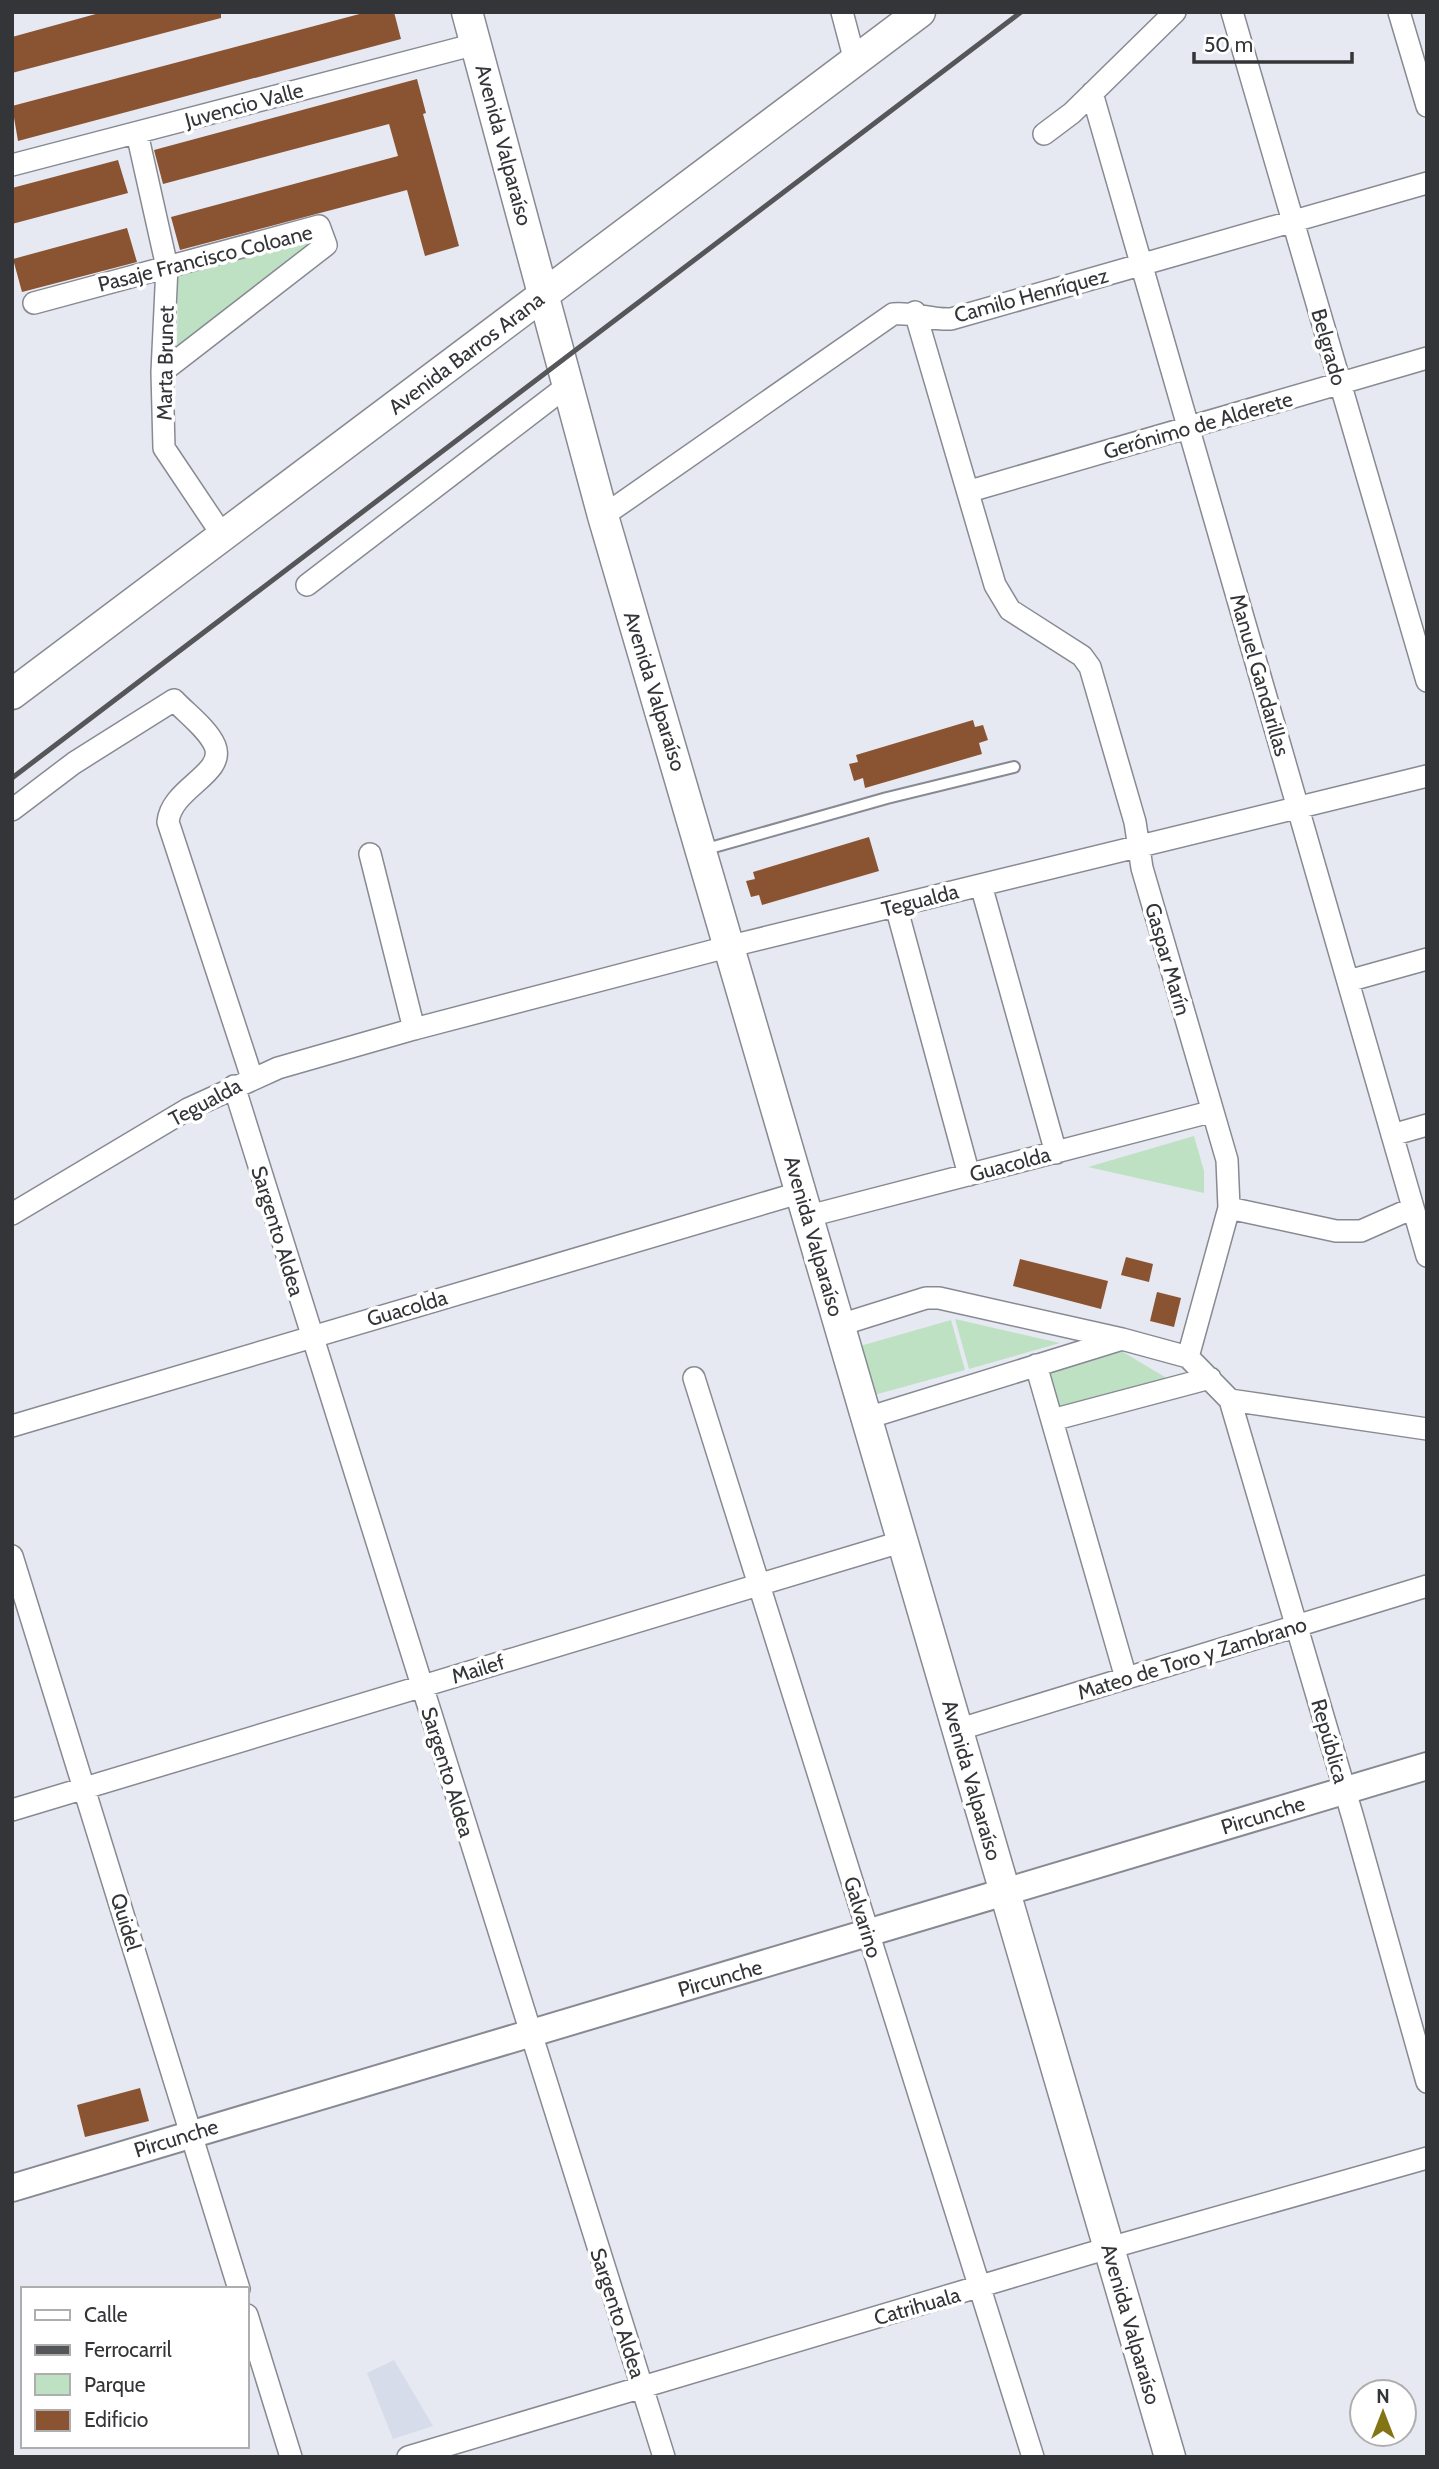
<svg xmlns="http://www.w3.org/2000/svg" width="1439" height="2469" viewBox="0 0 1439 2469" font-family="Cabin,sans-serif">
  <rect width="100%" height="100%" fill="#e6e9f2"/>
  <path fill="#d7dceb" d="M394,2360L433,2426L393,2439L367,2373Z"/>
  <path fill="#bfe1c3" d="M308,238L312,241V248L177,352L178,273Z
    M1194,1136L1204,1171V1193L1088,1167Z
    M955,1319L1060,1343L969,1369Z
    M951,1320L965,1370L874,1395L860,1346Z
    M1118,1349L1170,1380L1048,1415L1036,1373Z"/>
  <path fill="#8a5432" d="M103,12H221V18L12,73V37Z
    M367,12H394L401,39L18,141L12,106Z
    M417,79L426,113L423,114L459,246L425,256L407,190L180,250L171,217L398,156L389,124L163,184L154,150Z
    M118,160L128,193L12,224V188Z
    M127,228L137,262L22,292L13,259Z
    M973,720L975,727L983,725L988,740L979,743L982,754L865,788L863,778L854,781L849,764L858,762L856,755Z
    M869,837L879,871L762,905L759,895L751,897L746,881L755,879L753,872Z
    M1126,1257L1153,1264L1149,1282L1121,1275Z
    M1020,1259L1108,1281L1101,1309L1013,1286Z
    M1157,1292L1181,1298L1174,1327L1150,1321Z
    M140,2088L149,2121L85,2137L77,2105Z"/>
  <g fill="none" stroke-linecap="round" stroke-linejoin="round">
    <defs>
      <path id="service" d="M703,850L887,798L1014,767"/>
      <path id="minor" d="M842,12L855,61
        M1232,12L1427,681
        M1399,12L1427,106
        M1092,93L1427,1256
        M137,133L167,267L162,372L164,448L223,536
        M1044,134L1072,113L1175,12
        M12,165L476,44
        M34,303L319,226L326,245L162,372
        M915,312L995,585L1010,610L1082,656L1090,667L1135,822L1142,868L1227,1160L1229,1208L1188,1357
        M970,491L1427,358
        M603,516L893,314C914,312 930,320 951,319L1427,183
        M307,585L567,386
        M12,810L74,763L174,700C186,713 208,729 215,746C226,774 171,788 168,822L252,1078
        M370,854L414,1029
        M981,885L1056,1153
        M896,906L969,1175
        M1348,981L1427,959
        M234,1086L664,2457
        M1392,1135L1427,1125
        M1229,1208L1336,1231H1361L1413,1208
        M12,1214L188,1109L278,1068L414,1029L731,946L1427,776
        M809,1216L1210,1112
        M840,1325L926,1298H939L1122,1339L1188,1357L1230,1400L1427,1429
        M1036,1365L1126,1678
        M694,1378L1033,2457
        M1230,1400L1353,1818L1427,2082
        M867,1418L1119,1340
        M1052,1420L1210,1378
        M12,1426L802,1192
        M12,1556L239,2289
        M957,1730L1427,1586
        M12,1810L904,1541
        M247,2315L291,2457
        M408,2457L1088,2254L1427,2158"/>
      <path id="tertiary" d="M12,2188L1427,1766"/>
      <path id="secondary" d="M467,12L603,516L1170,2457
        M12,694L920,12"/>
    </defs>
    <use href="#service" stroke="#878a92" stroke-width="14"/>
    <use href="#minor" stroke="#878a92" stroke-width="24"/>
    <use href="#tertiary" stroke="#878a92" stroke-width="30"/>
    <use href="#secondary" stroke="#878a92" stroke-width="33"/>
    <use href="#service" stroke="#fff" stroke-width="10"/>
    <use href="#minor" stroke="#fff" stroke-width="21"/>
    <use href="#tertiary" stroke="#fff" stroke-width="26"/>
    <use href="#secondary" stroke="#fff" stroke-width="30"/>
    <path stroke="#55565a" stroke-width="5" d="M12,778L1021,12"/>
  </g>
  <g text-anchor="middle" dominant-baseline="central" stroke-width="7" stroke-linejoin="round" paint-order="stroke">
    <g font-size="21" fill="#343538" stroke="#fff">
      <text transform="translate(244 105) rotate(-15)">Juvencio Valle</text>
      <text transform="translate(504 145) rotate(75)">Avenida Valparaíso</text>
      <text transform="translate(205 258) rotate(-14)">Pasaje Francisco Coloane</text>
      <text transform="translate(1031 295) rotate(-15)">Camilo Henríquez</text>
      <text transform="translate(1329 347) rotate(74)">Belgrado</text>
      <text transform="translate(466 353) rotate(-37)">Avenida Barros Arana</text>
      <text transform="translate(165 363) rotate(-89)">Marta Brunet</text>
      <text transform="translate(1198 425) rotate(-16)">Gerónimo de Alderete</text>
      <text transform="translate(1260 675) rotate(74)">Manuel Gandarillas</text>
      <text transform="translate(655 691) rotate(73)">Avenida Valparaíso</text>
      <text transform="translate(920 900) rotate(-14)">Tegualda</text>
      <text transform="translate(1168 959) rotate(74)">Gaspar Marín</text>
      <text transform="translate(205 1102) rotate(-28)">Tegualda</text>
      <text transform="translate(1010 1164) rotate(-15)">Guacolda</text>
      <text transform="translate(278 1231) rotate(73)">Sargento Aldea</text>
      <text transform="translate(814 1236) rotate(74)">Avenida Valparaíso</text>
      <text transform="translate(407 1308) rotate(-16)">Guacolda</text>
      <text transform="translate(1192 1658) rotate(-17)">Mateo de Toro y Zambrano</text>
      <text transform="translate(478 1669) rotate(-17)">Mailef</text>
      <text transform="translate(1330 1741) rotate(74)">República</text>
      <text transform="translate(448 1772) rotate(73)">Sargento Aldea</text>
      <text transform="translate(972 1780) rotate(74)">Avenida Valparaíso</text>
      <text transform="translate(1263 1815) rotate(-17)">Pircunche</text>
      <text transform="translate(863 1917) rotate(73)">Galvarino</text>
      <text transform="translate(126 1922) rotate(73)">Quidel</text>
      <text transform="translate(720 1978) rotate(-16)">Pircunche</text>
      <text transform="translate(176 2138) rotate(-17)">Pircunche</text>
      <text transform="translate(917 2306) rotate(-16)">Catrihuala</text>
      <text transform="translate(618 2313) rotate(72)">Sargento Aldea</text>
      <text transform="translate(1131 2324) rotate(74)">Avenida Valparaíso</text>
    </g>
  </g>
  <rect width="1439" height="2469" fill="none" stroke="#343538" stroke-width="28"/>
  <rect x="21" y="2287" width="228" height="161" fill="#ffffff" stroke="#aeaeaf" stroke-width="2"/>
  <rect x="35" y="2310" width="35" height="10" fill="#ffffff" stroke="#aeaeaf" stroke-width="2"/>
  <text x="84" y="2322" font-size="21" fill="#343538">Calle</text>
  <rect x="35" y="2345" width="35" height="10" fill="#55565a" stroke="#aeaeaf" stroke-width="2"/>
  <text x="84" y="2357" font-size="21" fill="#343538">Ferrocarril</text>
  <rect x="35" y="2374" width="35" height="21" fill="#bfe1c3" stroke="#aeaeaf" stroke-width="2"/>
  <text x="84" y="2392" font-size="21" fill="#343538">Parque</text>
  <rect x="35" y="2410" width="35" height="21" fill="#8a5432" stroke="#aeaeaf" stroke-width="2"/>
  <text x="84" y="2427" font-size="21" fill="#343538">Edificio</text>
  <g transform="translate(1383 2413)"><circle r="33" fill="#ffffff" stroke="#aeaeaf" stroke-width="2"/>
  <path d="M0-5L12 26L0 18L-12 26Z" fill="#837416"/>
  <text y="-10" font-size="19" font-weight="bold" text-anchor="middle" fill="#343538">N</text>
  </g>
  <path d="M1194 52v10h158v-10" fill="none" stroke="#343538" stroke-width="3.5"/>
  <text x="1204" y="52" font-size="21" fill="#343538" stroke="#ffffff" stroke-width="5" paint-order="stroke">50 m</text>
</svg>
